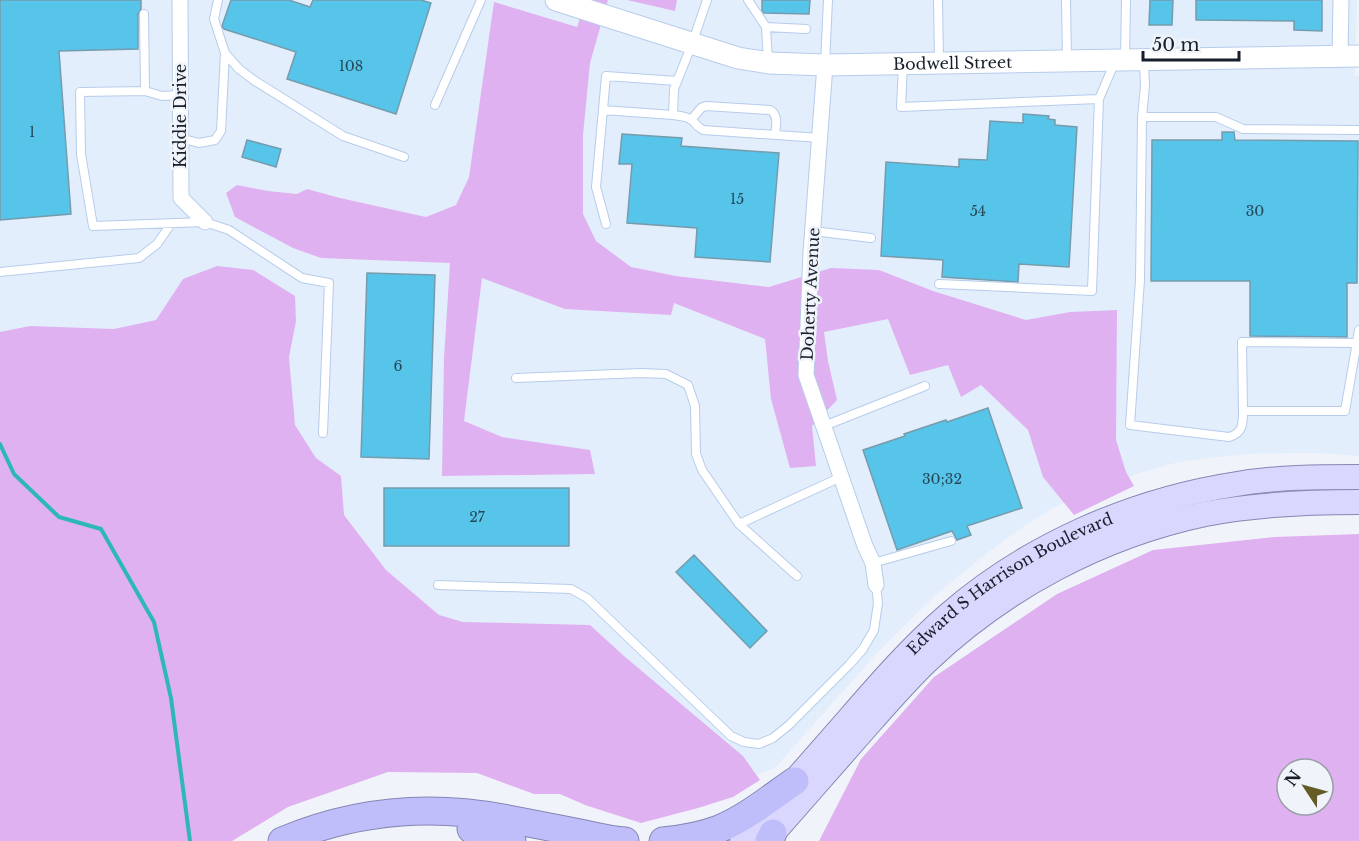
<svg xmlns="http://www.w3.org/2000/svg" width="1359" height="841" viewBox="0 0 1359 841" font-family="'Libre Baskerville',serif">
  <rect width="100%" height="100%" fill="#f0f4fa"/>
  <path fill="#e3eefd" d="M0,0H1357L1355,76H1359V456L1318,453H1295L1248,454L1202,459L1179,462L1140,473L1096,488L1055,507L1026,525L990,551L938,593L879,651L775,768L660,810L20,350L0,347Z"/>
  <path fill="#e0b1f0" fill-rule="evenodd" d="M586,0H608L590,63L583,135V214L596,241L631,267L676,276L769,287L831,268L879,270L933,291L1026,320L1070,312L1117,310L1116,440L1126,472L1134,486L1074,515L1043,477L1028,430L981,385L961,397L948,365L910,375L888,319L824,332L828,361L837,400L812,426L816,466L790,468L771,399L765,339L674,303L671,315L565,309L482,278L464,421L502,437L590,450L595,474L442,476L444,358L450,263L321,258L293,248L235,217L226,193L237,185L268,191L297,194L307,189L340,198L426,217L456,205L469,177L494,2L577,27Z
    M627,0H677L675,11Z
    M217,266L253,270L295,296L296,321L289,357L295,425L316,458L341,476L344,515L386,570L439,615L463,622L590,625L624,656L743,756L760,780L733,797L698,808L641,823L585,805L560,794H534L477,773L388,772L288,807L232,841H0V332L30,326L114,329L156,320L183,279Z
    M1359,534V841H819L861,759L934,677L1057,594L1153,550L1274,537ZM1287,769H1323V805H1287Z"/>
  <g fill="none" stroke-linecap="round" stroke-linejoin="round">
    <path stroke="#2db8b6" stroke-width="4" d="M0,444L14,474L59,517L101,529L154,622L171,698L190,841"/>
  </g>
  <path fill="#57c4ea" stroke="#759cac" stroke-width="1.5" d="M0,0H141V9L138,14V49L59,51L71,214L0,220Z
    M231,0H289L310,7L313,0H421L431,3L396,114L287,79L296,52L224,29L222,26Z
    M762,0H810L809,14L764,13L762,10Z
    M1150,0H1173L1172,25H1149Z
    M1196,0H1322V31L1294,30V21L1196,20Z
    M1023,114L1049,116L1048,119L1055,120V125L1077,127L1069,267L1019,264L1018,282L942,277L943,260L881,256L886,162L959,167V159L987,160L990,121L1023,123Z
    M1222,132H1234L1235,140L1358,141L1357,283H1347V337L1250,336V281H1151L1152,140H1222Z
    M622,134L682,138L681,146L779,153L770,262L695,257L697,228L627,223L632,164H619Z
    M247,140L281,149L276,167L242,157Z
    M367,273L435,275L429,459L361,457Z
    M988,408L1022,508L967,526L971,535L957,540L952,531L897,550L863,450L905,436L904,434L946,420L947,422Z
    M384,488H569V546H384Z
    M694,555L767,631L750,648L676,572Z"/>
  <g fill="none" stroke-linecap="round" stroke-linejoin="round">
    <defs>
      <path id="lane" d="M218,0L214,19L225,53L239,69L255,81L343,136L404,157
        M707,0L692,44L674,89L673,115C680,116 686,116 692,120C696,124 697,127 703,130L820,138
        M748,0L766,27L768,61
        M938,0L939,61
        M1066,0L1067,59
        M144,14L145,91
        M766,27L806,29
        M1125,58L1126,0
        M1144,63L1145,86L1142,117L1140,280L1130,425L1229,437C1243,433 1243,424 1243,411
        M825,64L828,0
        M903,64L901,107L1099,99
        M180,95L162,96L145,91L80,92L81,154L93,226L205,222L229,230L302,278L329,283L323,433
        M435,105L481,0
        M603,110L673,115
        M1142,117H1216L1243,129L1359,130
        M691,120L701,108L706,106L770,110C779,115 776,126 775,135
        M180,138L199,143L215,140L221,131L225,53
        M606,224L596,187L606,76L677,81
        M813,231L871,238
        M0,272L139,258L157,244L171,224
        M939,284L1092,291L1099,99L1114,64
        M1357,343L1242,342L1243,411H1345L1359,330
        M516,378L641,373L666,374L688,385L695,406L696,454L702,470L739,524L841,477
        M824,426L925,386
        M739,524L797,576
        M873,563L951,541
        M438,585L571,589L587,598L731,736L744,742L759,744L773,738L789,725L849,665L863,649L874,630L878,603L876,585"/>
      <path id="street" d="M180,0L181,198L205,222
        M1340,57L1341,0
        M825,65L811,252L806,375L865,546L873,563L876,585"/>
      <g id="secondary">
        <path id="s1" d="M556,0L738,58L769,63L825,65L1359,56"/>
      </g>
      <g id="primary">
        <path id="s2" d="M742,841C775,803 808,766 841,728C875,689 908,650 947,616C1027,546 1132,500 1237,484C1277,477 1318,477 1359,477"/>
        <path d="M766,841C797,806 828,770 859,735C881,710 903,684 927,661C1004,588 1101,536 1205,514C1256,504 1307,502 1359,502"/>
      </g>
      <path id="highway" d="M471,829L491,833L512,841
        M282,841C353,811 428,804 503,818C529,823 554,828 580,833C595,836 610,840 625,841
        M663,841C682,839 701,836 719,829C746,818 770,798 795,781
        M769,841L773,833"/>
    </defs>
    <use href="#lane" stroke="#b6ccea" stroke-width="10"/>
    <use href="#street" stroke="#b6ccea" stroke-width="17"/>
    <use href="#secondary" stroke="#b6ccea" stroke-width="23"/>
    <use href="#primary" stroke="#8586b2" stroke-width="26"/>
    <use href="#highway" stroke="#8586b2" stroke-width="29"/>
    <use href="#lane" stroke="#fff" stroke-width="8"/>
    <use href="#street" stroke="#fff" stroke-width="15"/>
    <use href="#secondary" stroke="#fff" stroke-width="21"/>
    <use href="#primary" stroke="#d9d7fd" stroke-width="24"/>
    <use href="#highway" stroke="#c0bdfb" stroke-width="27"/>
  </g>
  <g text-anchor="middle" dominant-baseline="central" stroke-width="5" stroke-linejoin="round" paint-order="stroke">
    <g font-size="14" fill="#27485a">
      <text x="351" y="66">108</text>
      <text x="32" y="132">1</text>
      <text x="737" y="199">15</text>
      <text x="978" y="211">54</text>
      <text x="1255" y="211">30</text>
      <text x="398" y="366">6</text>
      <text x="942" y="479">30;32</text>
      <text x="477" y="517">27</text>
    </g>
    <g font-size="16" fill="#171f2a" stroke="#f0f4fa">
      <text stroke="none"><textPath href="#s1" startOffset="406">Bodwell Street</textPath></text>
      <text transform="translate(180 116) rotate(-90)">Kiddie Drive</text>
      <text transform="translate(810 294) rotate(-87)">Doherty Avenue</text>
      <text stroke="none"><textPath href="#s2" startOffset="375">Edward S Harrison Boulevard</textPath></text>
    </g>
  </g>
  <g transform="translate(1305 787) rotate(306)"><circle r="28" fill="#f0f4fa" stroke="#999fa7" stroke-width="1.5"/>
  <path d="M0-4.5L10 22L0 15L-10 22Z" fill="#645b27"/>
  <text y="-9" font-size="16" font-weight="bold" text-anchor="middle" fill="#171f2a">N</text>
  </g>
  <path d="M1143 51v9h96v-9" fill="none" stroke="#171f2a" stroke-width="3"/>
  <text x="1152" y="51" font-size="18" fill="#171f2a" stroke="#f0f4fa" stroke-width="4.5" paint-order="stroke">50 m</text>
</svg>
